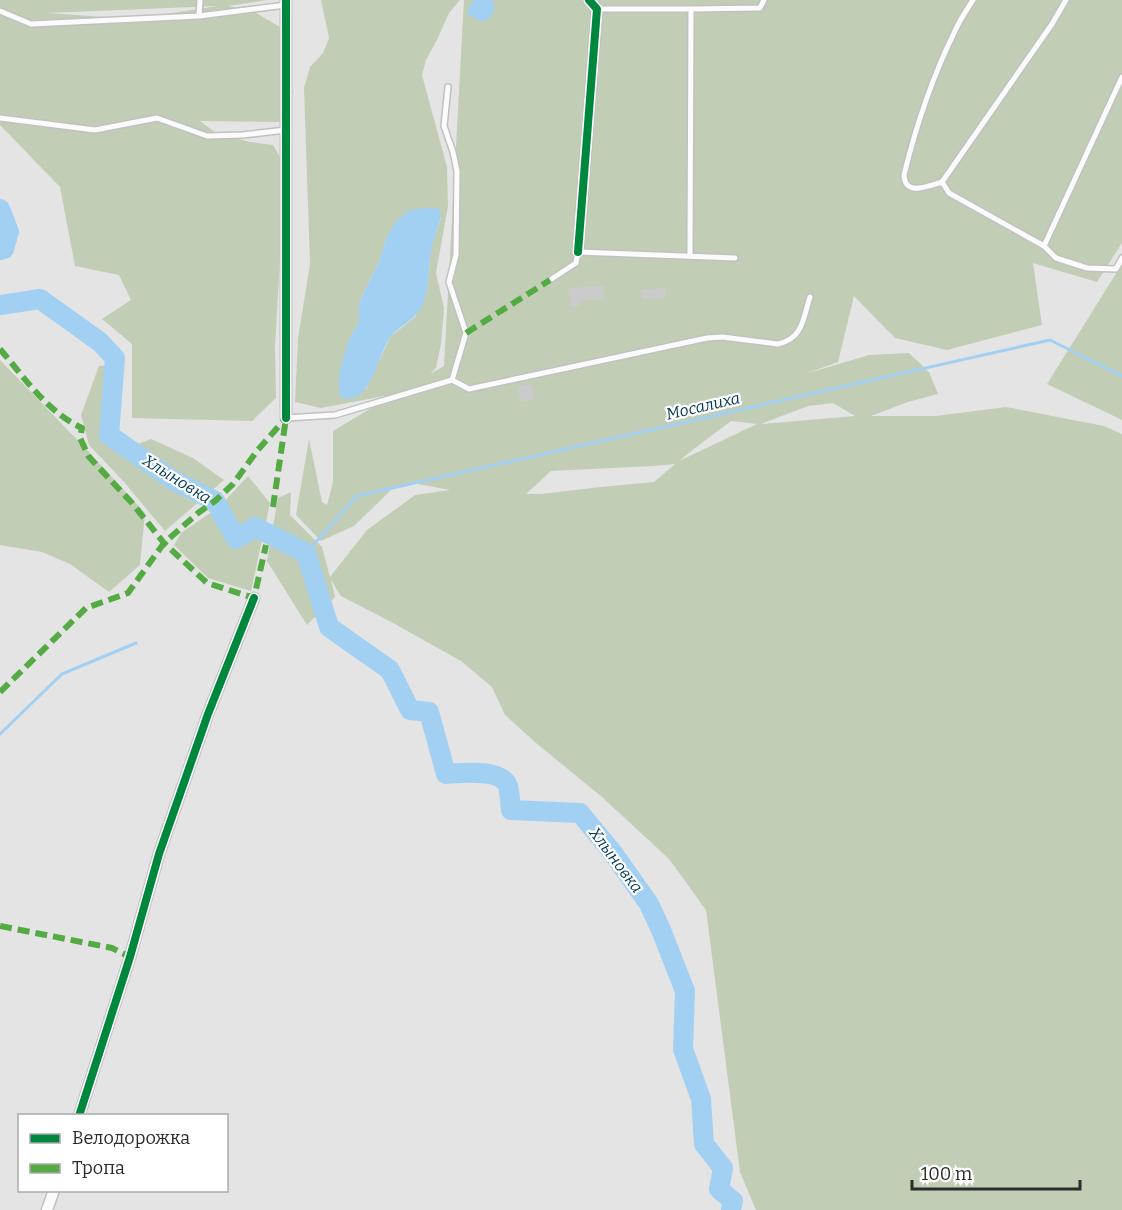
<svg xmlns="http://www.w3.org/2000/svg" width="1122" height="1210" viewBox="0 0 1122 1210" font-family="Bitter,serif">
  <rect width="100%" height="100%" fill="#e4e4e5"/>
  <path fill="#c2cdb5" fill-rule="evenodd" d="M0,0H267L228,6L251,10L280,27L286,69L293,92L283,122L200,121L216,133L250,142L273,145L283,163L284,190L275,346L276,398L252,421L132,418V344L102,319L131,300L119,275L75,266L60,187L0,125ZM218,6L133,19L47,13L217,6Z
    M321,0H460L449,13L437,40L426,60L422,75L447,167L448,206L436,273L444,308L441,344L436,368L430,374L444,366L464,0H1122V243L1097,282L1033,263L1042,325L947,350L895,338L854,296L838,362L805,374L869,355L909,353L929,372L938,394L908,402L871,416H936L1006,407L1104,426L1122,434V1210H756L740,1172L706,910L669,859L602,797L536,743L505,715L492,687L461,661L393,623L341,596L331,580L335,597L307,625L267,561L278,498L291,492L290,515L322,547L330,577L367,530L415,495L450,490L413,483L393,488L354,526L321,541L296,515L309,439L322,502L327,505L333,482V431L395,394L321,408L295,402L298,338L310,264L304,88L310,67L323,53L329,38ZM441,218L431,247L427,290L415,317L390,337L366,389L348,342L359,322V306L362,296L379,262L387,236ZM833,403L855,416L761,424L808,406ZM731,421L757,424L679,461L703,442ZM675,464L654,482L601,487L541,494H526L551,471L654,466Z
    M1122,264V420L1047,384Z
    M0,360L89,452L145,513L140,565L109,592L70,564L42,552L0,545Z
    M120,364V400L118,429L135,445L151,439L193,458L224,480L165,531L124,482L89,445L81,415L99,366Z
    M248,476L270,503L251,591L208,578L174,545L181,533L219,507Z"/>
  <path fill="#a2d0f2" d="M474,0H489L494,2V11L487,20L479,21L468,14V9Z
    M427,208H438C443,215 440,221 437,229C436,235 433,241 432,247C427,266 431,288 422,306C414,322 398,326 389,339C377,357 371,405 342,398L339,391V374L348,342L359,322V306L362,296L379,262L387,236L396,222L409,210Z"/>
  <g fill="none" stroke-linecap="round" stroke-linejoin="round">
    <path stroke="#a2d0f2" stroke-width="3" d="M306,553L357,496L1050,340L1122,376
      M0,734L62,674L136,643"/>
    <path stroke="#a2d0f2" stroke-width="20" d="M0,209L9,232L4,249L0,250
      M0,305L40,299L100,342L115,358L109,435L173,480L215,501L236,539L255,527L306,553L329,627L390,670L410,710L429,712L446,774C462,773 501,768 508,786C510,793 510,803 511,810L580,813L613,853L649,904L661,930L685,991L683,1049L701,1099L704,1144L723,1168L719,1189L733,1201L731,1210"/>
  </g>
  <path fill="#cbcbcc" d="M604,286L605,299L580,301L581,305L571,307L568,288Z
    M665,288V298L642,299L641,290Z
    M531,384L535,399L521,402L517,387Z"/>
  <g fill="none" stroke-linecap="round" stroke-linejoin="round">
    <defs>
      <path id="lane" d="M973,0C966,11 959,21 954,33C932,78 916,126 904,175C905,197 928,186 942,182L1052,24L1066,0
        M598,9H691L690,255
        M691,9L760,8L764,0
        M0,11L31,24L199,16L286,5
        M199,16L200,0
        M0,118L95,130L157,118L207,136L242,135L286,130
        M942,182L949,193L1044,246L1122,77
        M1044,246L1056,258L1087,268L1116,269L1122,258
        M550,280L576,263L578,252L735,258
        M452,380L469,389L707,338L722,337L778,344C803,339 803,318 810,297
        M286,418L335,415L452,380L466,333L449,282L456,255L457,171L453,152L444,126L448,87"/>
      <path id="street" d="M578,252L597,9L589,0
        M286,418V0
        M79,1116L130,957L159,854L208,714L254,598
        M47,1210L54,1190"/>
    </defs>
    <use href="#lane" stroke="#c1c1c2" stroke-width="8"/>
    <use href="#street" stroke="#c1c1c2" stroke-width="13"/>
    <use href="#lane" stroke="#fbfbfb" stroke-width="5"/>
    <use href="#street" stroke="#fbfbfb" stroke-width="10"/>
    <path stroke="#54ab44" stroke-width="6" stroke-dasharray="12 6" stroke-linecap="butt" d="M466,333L550,280
      M0,349C24,377 47,412 82,428L80,438L89,457L132,503L164,543L207,583L254,598L266,545
      M273,507L286,418
      M0,692L86,608L128,593L164,543L198,513L215,501L233,484L257,451L286,418
      M0,926L112,948L130,957"/>
    <defs>
      <path id="cycleway" d="M578,252L597,9L589,0
        M286,418V0
        M79,1116L130,957L159,854L208,714L254,598"/>
    </defs>
    <use href="#cycleway" stroke="#fff" stroke-width="11"/>
    <use href="#cycleway" stroke="#00873e" stroke-width="8"/>
  </g>
  <g text-anchor="middle" dominant-baseline="central" stroke-width="4.5" stroke-linejoin="round" paint-order="stroke">
    <g font-size="16" font-style="italic" fill="#003755" stroke="#fff">
      <text transform="translate(703 406) rotate(-13)">Мосалиха</text>
      <text transform="translate(177 479) rotate(32)">Хлыновка</text>
      <text transform="translate(616 860) rotate(53)">Хлыновка</text>
    </g>
  </g>
  <rect x="18" y="1114" width="210" height="78" fill="#ffffff" stroke="#aaabab" stroke-width="1.5"/>
  <rect x="30" y="1134" width="30" height="9" fill="#00873e" stroke="#aaabab" stroke-width="1.5"/>
  <text x="72" y="1144" font-size="18" fill="#2b2c2c">Велодорожка</text>
  <rect x="30" y="1164" width="30" height="9" fill="#54ab44" stroke="#aaabab" stroke-width="1.5"/>
  <text x="72" y="1174" font-size="18" fill="#2b2c2c">Тропа</text>
  <path d="M912 1180v9h168v-9" fill="none" stroke="#2b2c2c" stroke-width="3"/>
  <text x="921" y="1180" font-size="18" fill="#2b2c2c" stroke="#ffffff" stroke-width="4.5" paint-order="stroke">100 m</text>
</svg>
